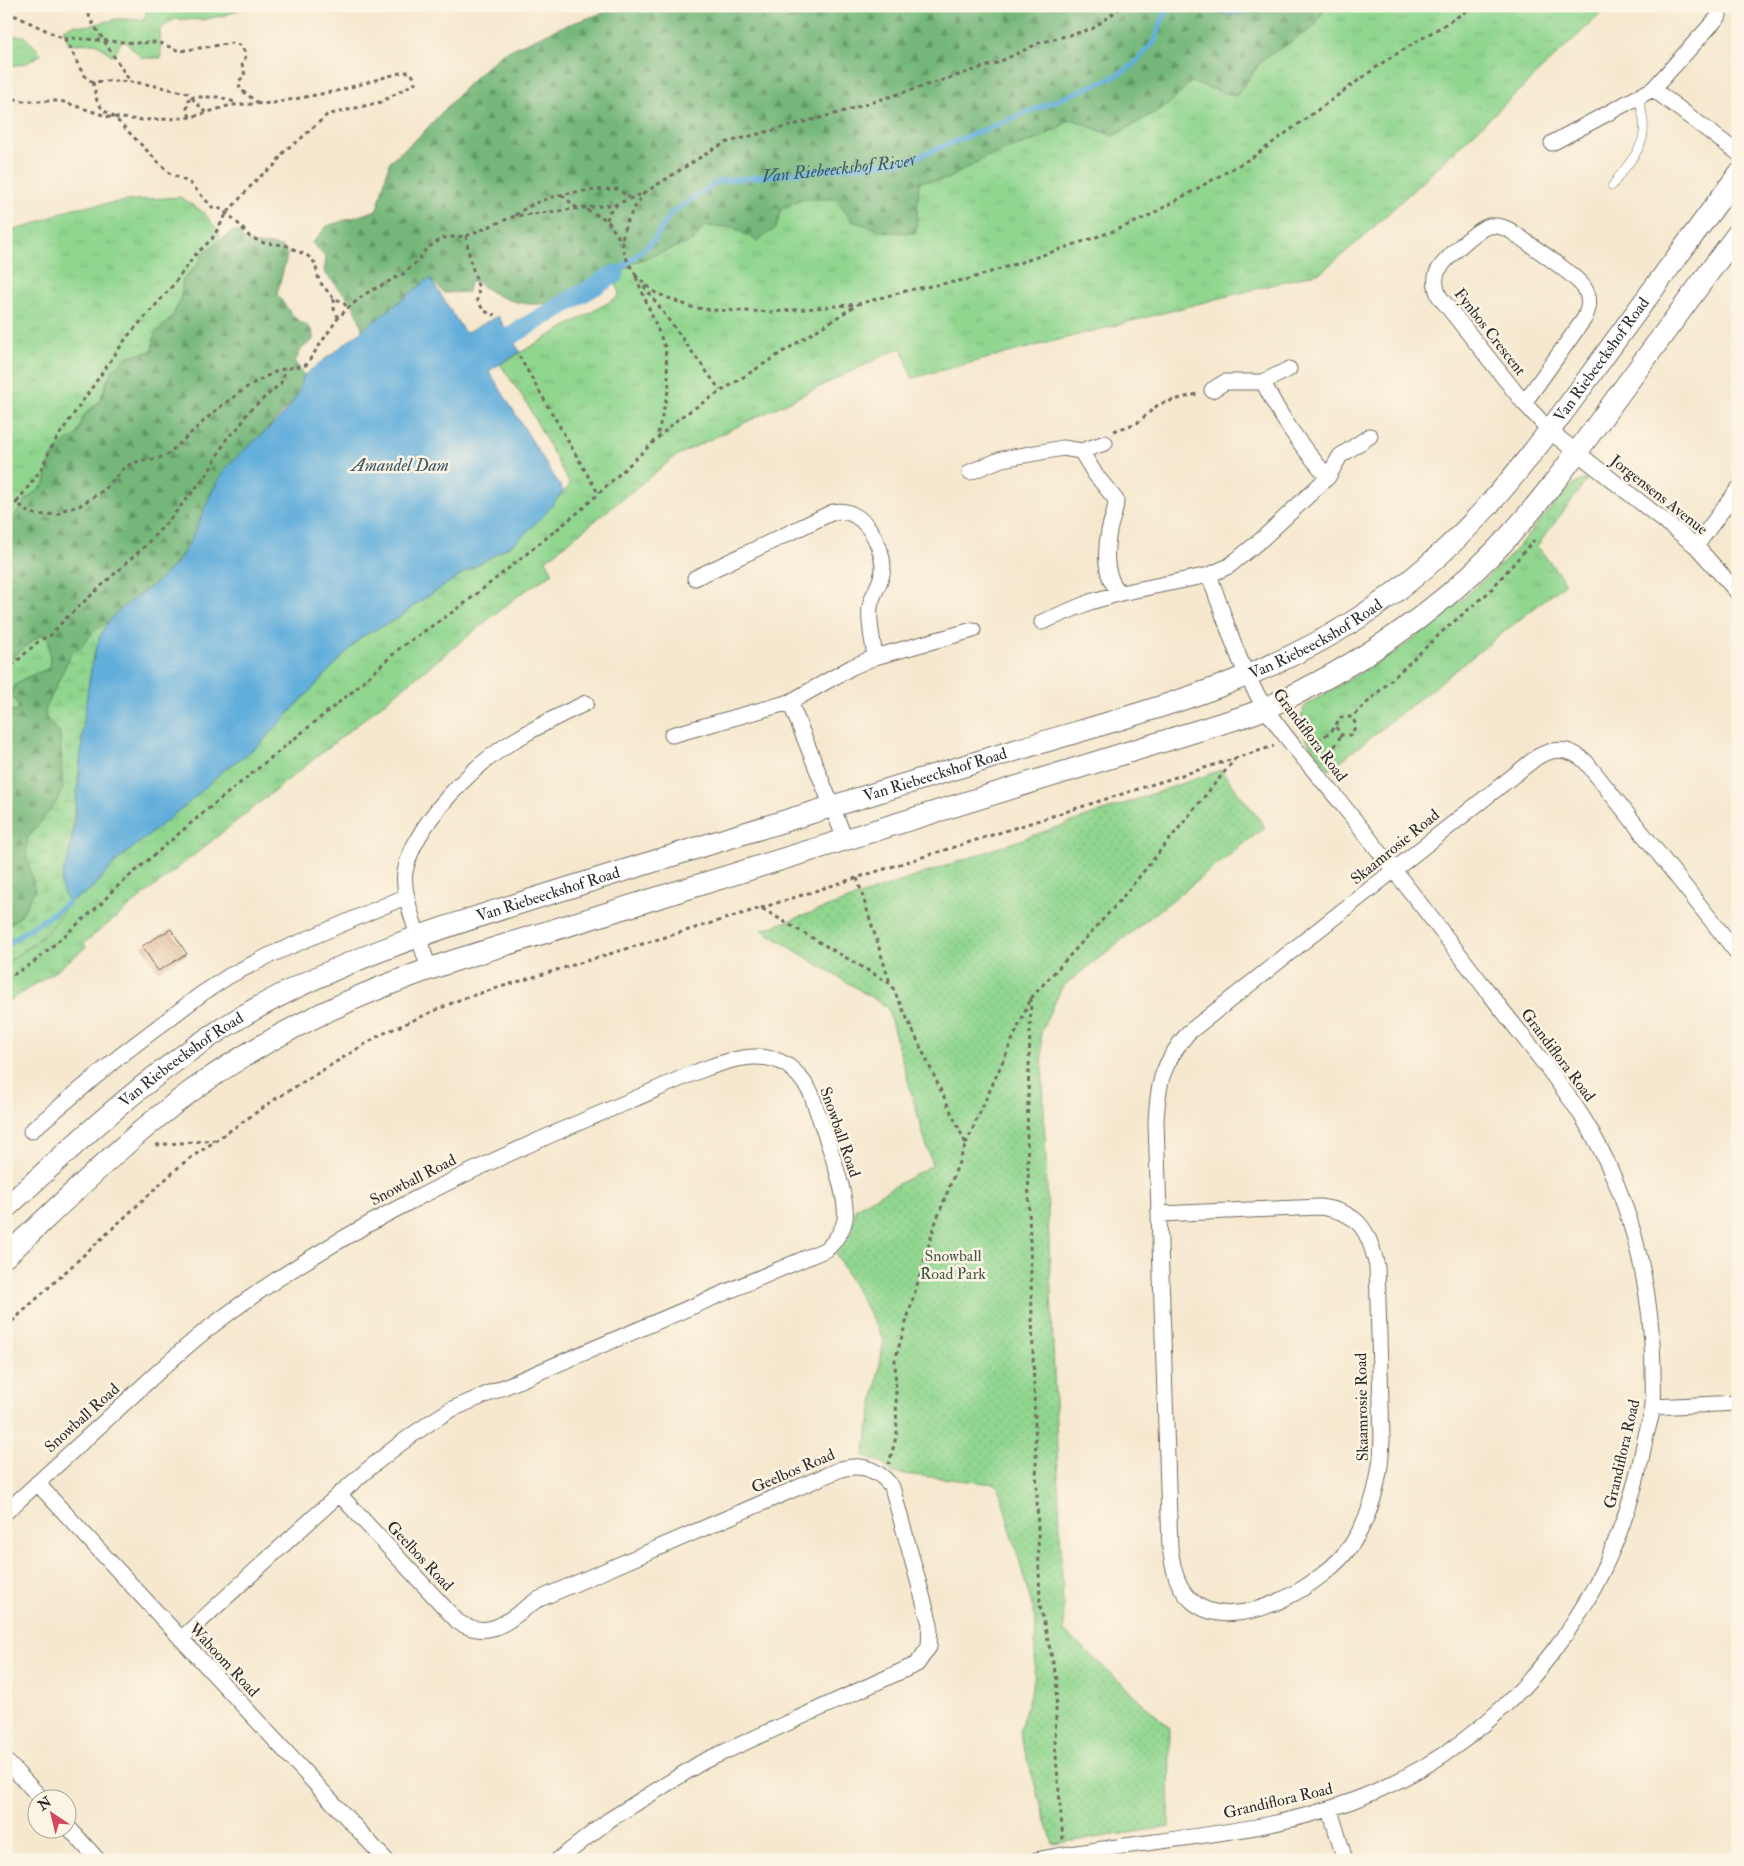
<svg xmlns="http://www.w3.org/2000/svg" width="1744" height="1866" viewBox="0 0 1744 1866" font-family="'IM FELL Double Pica',serif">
  <defs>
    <pattern id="grass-tufts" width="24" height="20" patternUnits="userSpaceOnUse" patternTransform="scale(1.25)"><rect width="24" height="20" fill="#90d68f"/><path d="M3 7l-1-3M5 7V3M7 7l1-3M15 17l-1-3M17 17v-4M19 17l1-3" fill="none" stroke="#7cb87c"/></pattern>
    <pattern id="forest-firs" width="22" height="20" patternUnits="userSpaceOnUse" patternTransform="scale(1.25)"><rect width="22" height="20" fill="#74b77a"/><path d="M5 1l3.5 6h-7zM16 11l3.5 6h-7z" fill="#5f9564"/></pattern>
    <pattern id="wetland-marsh" width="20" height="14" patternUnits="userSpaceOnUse" patternTransform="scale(1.25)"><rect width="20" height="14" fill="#90d68f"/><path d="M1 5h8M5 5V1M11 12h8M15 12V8" fill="none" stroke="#7cb87c"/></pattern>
    <pattern id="park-dots" width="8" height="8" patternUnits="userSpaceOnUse" patternTransform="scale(1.25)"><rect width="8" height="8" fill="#90d68f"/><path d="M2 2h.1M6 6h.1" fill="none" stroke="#7cb87c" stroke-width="1.8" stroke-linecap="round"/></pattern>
    <pattern id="building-back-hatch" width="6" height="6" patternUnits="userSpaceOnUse" patternTransform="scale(1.25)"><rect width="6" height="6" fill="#dca47d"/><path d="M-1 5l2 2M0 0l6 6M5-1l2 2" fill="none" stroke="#b38667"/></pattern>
  </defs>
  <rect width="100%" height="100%" fill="#fcf5e5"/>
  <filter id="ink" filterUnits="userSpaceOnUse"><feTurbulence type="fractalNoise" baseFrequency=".02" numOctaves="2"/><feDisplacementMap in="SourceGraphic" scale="10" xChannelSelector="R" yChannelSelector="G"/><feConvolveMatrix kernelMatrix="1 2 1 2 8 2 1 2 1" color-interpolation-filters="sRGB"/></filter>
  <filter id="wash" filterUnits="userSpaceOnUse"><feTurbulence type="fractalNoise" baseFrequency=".0096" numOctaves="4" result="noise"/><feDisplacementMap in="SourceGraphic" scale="20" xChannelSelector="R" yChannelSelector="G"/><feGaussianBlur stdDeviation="1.12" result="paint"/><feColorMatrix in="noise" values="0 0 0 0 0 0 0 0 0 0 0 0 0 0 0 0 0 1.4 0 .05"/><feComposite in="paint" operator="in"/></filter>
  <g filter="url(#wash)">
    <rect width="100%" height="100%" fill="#f6e8cf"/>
    <path fill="url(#grass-tufts)" stroke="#5e805d" d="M146,6H248L226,15L202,20L175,19L160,29L161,58H142L123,39L113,56L96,43L69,44L63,29L74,25L87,26L117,19L145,20Z
      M1326,6H1609L1360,240L1321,272L912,378L902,347L676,456L546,560L553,573L519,595L84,943L86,947L57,970L6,1003V963L35,944L51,929L68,903L91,889L119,859L224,770L258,746L361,637L399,618L413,606L462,574L516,542L570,485L526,402L500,364L618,297L619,290L612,278L635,262L693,241L704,226L776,228L781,209L800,199H836L852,221L919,182L948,179L988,156L1039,139L1072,119L1113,136L1168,105L1191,82L1236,96L1262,60L1314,27Z
      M6,36H24L42,54L27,63L6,67Z
      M180,197L203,212L220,233L218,242L204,252L197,266L183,279L180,302L170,320L155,333L152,351L129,356L108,379L100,401L85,414L77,436C54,447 49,459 45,484L27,499L6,527V231L27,227L73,208L135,200Z
      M1582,480H1587L1537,546L1566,583L1329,770C1316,753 1290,727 1306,705L1397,651L1445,615L1508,558L1568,488Z
      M46,634L49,641L50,668L23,679L10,693L19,706L18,710L6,712V662L39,636Z"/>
    <path fill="url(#forest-firs)" stroke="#507152" d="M624,6H1204C1232,24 1247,10 1275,6C1291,4 1309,6 1326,6L1314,27L1262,60L1236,96L1191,82L1168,105L1113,136L1072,119L1039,139L988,156L948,179L919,182L916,233L886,232L852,221L836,199H800L781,209L776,228L757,241L732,227L704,226L693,241L635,262L606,282L601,279L594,281C582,287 569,297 556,301C529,310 496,299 476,281L470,282L468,292L444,293L430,278L363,332C354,297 345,297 324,272L326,258L312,243L327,226L377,210L390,161L421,135L469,83L501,54L561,27Z
      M233,231L240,232L242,238C254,248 271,241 285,249L287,256L277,294C282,301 288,310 294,317C303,326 314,324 313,340L301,349L295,362L303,374L301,389L292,402L255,442L230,464L217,482L190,544L171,568L154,585L141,592L113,619L94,631L83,645L71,654L46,708L45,715L60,734L63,788L56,803L28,838L27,854L35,890L21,916L6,927V712L18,710L19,706L10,693C17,678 36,674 50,668L49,641L46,634L39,636L6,662V527L27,499L45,484C49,459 54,447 77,435L85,414L100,401L112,371L129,356L152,351L155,333L170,320L180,302L183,279L197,266L204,252Z"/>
    <path fill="url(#wetland-marsh)" stroke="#5e805d" d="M108,622L93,655L88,691L70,853L61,884L68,903C53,930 32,946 6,963V927L21,916L35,890L26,854L28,838L56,803L63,788L60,734L45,716L46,708L71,654L83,645L94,631Z"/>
    <path fill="url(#park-dots)" stroke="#5e805d" d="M1221,770L1265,827L1062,987L1041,1032L1064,1631L1170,1728L1169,1827L1053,1844L1019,1732L1034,1681L1036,1620L999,1489L995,1484L893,1473L882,1463L864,1456L884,1340L836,1254L851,1233L856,1208L932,1165L887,1007L762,930Z"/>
    <path fill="#62aedb" stroke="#466c83" d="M1204,6H1275C1251,13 1227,21 1204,6Z
      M430,278L465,333L498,316L520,352L489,371L563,491L545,514L516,542L462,574L413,606L399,618L361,637L258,746L224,770L191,801L119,859L91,889L68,903C66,897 62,891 61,885C60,875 68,862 70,852C73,834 75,815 77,796C82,757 85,650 108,622C125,601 152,589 171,569C201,536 203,495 230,464C253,438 298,413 303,376Z"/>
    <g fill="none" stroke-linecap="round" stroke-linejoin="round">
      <g stroke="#62aedb" stroke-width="5.5">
        <path id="s1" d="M615,274L655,239L671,213L719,181L907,161L1114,77L1133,65L1155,41L1162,20L1170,6"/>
        <path d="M6,945L68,903"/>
      </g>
      <path stroke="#62aedb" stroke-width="19" d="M510,336L615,274"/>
    </g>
    <g id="blocks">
      <path fill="url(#building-back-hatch)" d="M171,929L187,954L158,971L142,946Z"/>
    </g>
  </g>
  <g filter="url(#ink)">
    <use href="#blocks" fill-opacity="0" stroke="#726d64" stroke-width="1"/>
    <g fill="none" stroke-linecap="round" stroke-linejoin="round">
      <defs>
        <path id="lane" d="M1612,186C1638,149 1653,143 1638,97"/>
        <path id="street" d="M1719,16L1653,89L1738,153
          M1552,143L1653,89
          M1263,382C1282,420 1300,445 1328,477
          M1212,390L1225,382H1263L1289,369
          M1524,403L1584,319C1589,309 1591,299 1585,289C1577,275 1527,243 1511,231C1504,227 1497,225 1489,226C1477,229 1441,262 1437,273C1434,281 1436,289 1439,296L1524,403L1551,432L1696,546L1738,593
          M1081,451L1095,474L1116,500C1116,512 1111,520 1109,531C1105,551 1104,580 1121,593
          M970,472L1002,459L1063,448L1081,451L1105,443
          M1696,546L1738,489
          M695,578L833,512C862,506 882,542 883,567C883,582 872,593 870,607C868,623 873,641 875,657
          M1042,622L1090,602L1121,593L1209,575
          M790,702L845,839
          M672,735L790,702L852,667L875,657L973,630
          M429,969C422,945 401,895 405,872C414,824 474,764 515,740C538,726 562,714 586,703
          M31,1131L120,1056L200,995L229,976L268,956L407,896
          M1160,1214L1320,1207C1359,1212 1369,1230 1377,1267L1382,1439C1381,1477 1373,1512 1352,1544C1327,1583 1233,1640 1191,1600C1176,1586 1173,1568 1170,1548L1156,1122C1158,1082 1162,1064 1188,1033L1537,757C1555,747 1571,748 1586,762L1738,954
          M1653,1407L1738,1403
          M37,1483L386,1860
          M339,1494L458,1622C492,1642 510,1618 537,1600L841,1469C862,1463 879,1470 892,1487L930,1624L929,1647L917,1664L702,1762L609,1820L558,1860
          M6,1512C47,1474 89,1436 130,1398C156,1374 182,1349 209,1328C337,1229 484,1162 632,1100C665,1086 719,1058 754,1057C783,1056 797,1070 811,1093C820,1121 849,1194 845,1219C843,1231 836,1240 827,1249L450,1410C395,1443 349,1485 302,1528C261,1565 221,1602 181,1639
          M6,1761L41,1798
          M1330,1810L1345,1860
          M68,1827L98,1860
          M1036,1860C1148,1837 1267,1839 1374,1792C1521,1728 1616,1596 1645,1440C1647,1429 1652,1417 1653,1405C1654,1393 1653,1381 1653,1369C1652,1282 1629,1192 1583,1118C1557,1077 1525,1040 1496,1002C1446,937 1396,872 1345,808C1319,775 1289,744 1266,709C1239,669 1226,620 1209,575L1229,566L1262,539L1328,477L1340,456L1370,436"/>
        <g id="secondary">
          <path id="s2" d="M6,1208C80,1139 154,1069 241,1017C348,954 463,921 581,884C717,841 854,800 990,758C1115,719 1249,690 1360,617C1458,553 1522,470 1589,377C1638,309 1688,242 1738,175"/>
          <path d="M6,1256C66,1200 124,1141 190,1092C271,1033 359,992 453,961L1213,726C1231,720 1249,716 1266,708C1350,670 1431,617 1495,551C1540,505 1577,452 1615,400C1656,344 1697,289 1738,233"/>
        </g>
      </defs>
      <use href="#lane" stroke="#726d64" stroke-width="9"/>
      <use href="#street" stroke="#726d64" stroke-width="17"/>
      <use href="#secondary" stroke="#726d64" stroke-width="23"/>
      <path stroke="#726d64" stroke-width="3" stroke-dasharray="4 4" stroke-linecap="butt" d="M87,6L90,19L131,83
        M6,15L16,16L64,39C74,50 77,69 88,79C93,84 107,80 114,81C139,81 164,88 188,93L192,97H220L237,103
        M64,39L71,38L136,43L157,42L180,51L233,43L242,46L246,56L242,65L245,75L239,81L240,89L258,103
        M93,82L97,101L103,110L114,117L169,173L190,183L213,208H219L234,219L250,237L264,243L285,245L308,256L315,263L319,281L334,299L342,301L348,308
        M6,96L22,101H61L109,117L143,120L170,119L192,117L231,105L273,103L337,91L403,72H410L415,79V83L381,102L327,115L297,142L286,149L274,166L258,178L227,213L212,239L196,254L170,289L127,337L55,441L39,472L17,502L26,511L37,515L58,514L63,510L79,506L104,490L125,467L135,462L156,459L167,455L216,410L250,385L279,370L306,365L338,318L348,308L365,294L403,274L417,262L426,249L443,238L466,236L515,216L617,204L644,193L715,148L728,142L838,113L997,63L1039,43L1092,29L1123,6
        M192,98L206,113
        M190,117L187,109L190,95
        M562,195L578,209
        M587,210L607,220L621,241
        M515,215C545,193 582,190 618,189L629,197
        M607,220L609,212L617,205
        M466,236L470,260L479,289L477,300L484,311L495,315
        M635,275L656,293L691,307L713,310L773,312L858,304L909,290L969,279L1022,262L1111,232L1145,218L1253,157L1385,61L1475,6
        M636,275C612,241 623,226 644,193
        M636,277L665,347L669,387L657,437
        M644,286L720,390
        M334,299V309L338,317
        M519,356L598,493
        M1114,431L1137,423L1159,404L1197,394
        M6,517L17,502
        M6,671L40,640L51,635L63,621L145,546L170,519L208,473L227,438L240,426L248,412L281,383L286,369
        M1336,727L1341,735H1351L1356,725L1352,717
        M1311,744L1331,732L1341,717H1352L1444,630L1489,592L1534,540
        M1327,761L1341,735
        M857,878L890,983
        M761,908L1274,746
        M6,979L33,963L102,903L111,892L197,818L353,691L400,648L464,604L581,510L679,418L858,304
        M1031,998L1027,1133L1040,1605L1057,1680L1055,1744L1063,1840
        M966,1144L1031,998L1117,904L1235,759
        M156,1145L215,1140
        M6,1327L182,1164L277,1098L380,1035L461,999L761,908L891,984L966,1144L935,1224L895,1360L897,1433L889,1464"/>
      <use href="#lane" stroke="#fff" stroke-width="8"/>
      <use href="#street" stroke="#fff" stroke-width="15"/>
      <use href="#secondary" stroke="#fff" stroke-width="21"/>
    </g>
  </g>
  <g text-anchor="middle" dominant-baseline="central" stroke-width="5" stroke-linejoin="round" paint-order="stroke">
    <g font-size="16" fill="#2b2b2b" stroke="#fcf5e5">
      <text transform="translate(1490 332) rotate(52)">Fynbos Crescent</text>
      <text stroke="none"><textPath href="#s2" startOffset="1850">Van Riebeeckshof Road</textPath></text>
      <text transform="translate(1659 495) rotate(38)">Jorgensens Avenue</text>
      <text stroke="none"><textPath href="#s2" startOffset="1445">Van Riebeeckshof Road</textPath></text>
      <text transform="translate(1310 735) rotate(53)">Grandiflora Road</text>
      <text stroke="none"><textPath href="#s2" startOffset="1040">Van Riebeeckshof Road</textPath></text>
      <text transform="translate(1395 847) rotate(-39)">Skaamrosie Road</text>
      <text stroke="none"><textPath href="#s2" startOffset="635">Van Riebeeckshof Road</textPath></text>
      <text transform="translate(1558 1055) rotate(53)">Grandiflora Road</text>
      <text stroke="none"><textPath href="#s2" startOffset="230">Van Riebeeckshof Road</textPath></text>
      <text transform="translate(840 1132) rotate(71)">Snowball Road</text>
      <text transform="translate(413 1180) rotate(-27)">Snowball Road</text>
      <text transform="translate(1362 1407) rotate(-91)">Skaamrosie Road</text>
      <text transform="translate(82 1418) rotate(-42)">Snowball Road</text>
      <text transform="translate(1622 1454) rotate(-77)">Grandiflora Road</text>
      <text transform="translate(793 1471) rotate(-23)">Geelbos Road</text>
      <text transform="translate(420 1556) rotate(47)">Geelbos Road</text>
      <text transform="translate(224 1660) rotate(47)">Waboom Road</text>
      <text transform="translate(1278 1801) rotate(-13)">Grandiflora Road</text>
    </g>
    <g font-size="16" fill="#445644" stroke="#fcf5e5">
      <text x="953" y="1256">Snowball<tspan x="953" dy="18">Road Park</tspan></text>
    </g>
    <g font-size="18" font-style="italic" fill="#3e5969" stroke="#fcf5e5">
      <text stroke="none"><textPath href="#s1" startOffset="262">Van Riebeeckshof River</textPath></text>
      <text x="400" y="465">Amandel Dam</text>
    </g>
  </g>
  <rect width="1744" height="1866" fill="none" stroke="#fcf5e5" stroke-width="25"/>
  <g transform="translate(52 1814) rotate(325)"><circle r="24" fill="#fcf5e5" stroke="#a8a49b"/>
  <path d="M0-4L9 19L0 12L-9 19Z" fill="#d1495b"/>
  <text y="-8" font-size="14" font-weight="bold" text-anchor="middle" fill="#2b2b2b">N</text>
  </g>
</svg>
